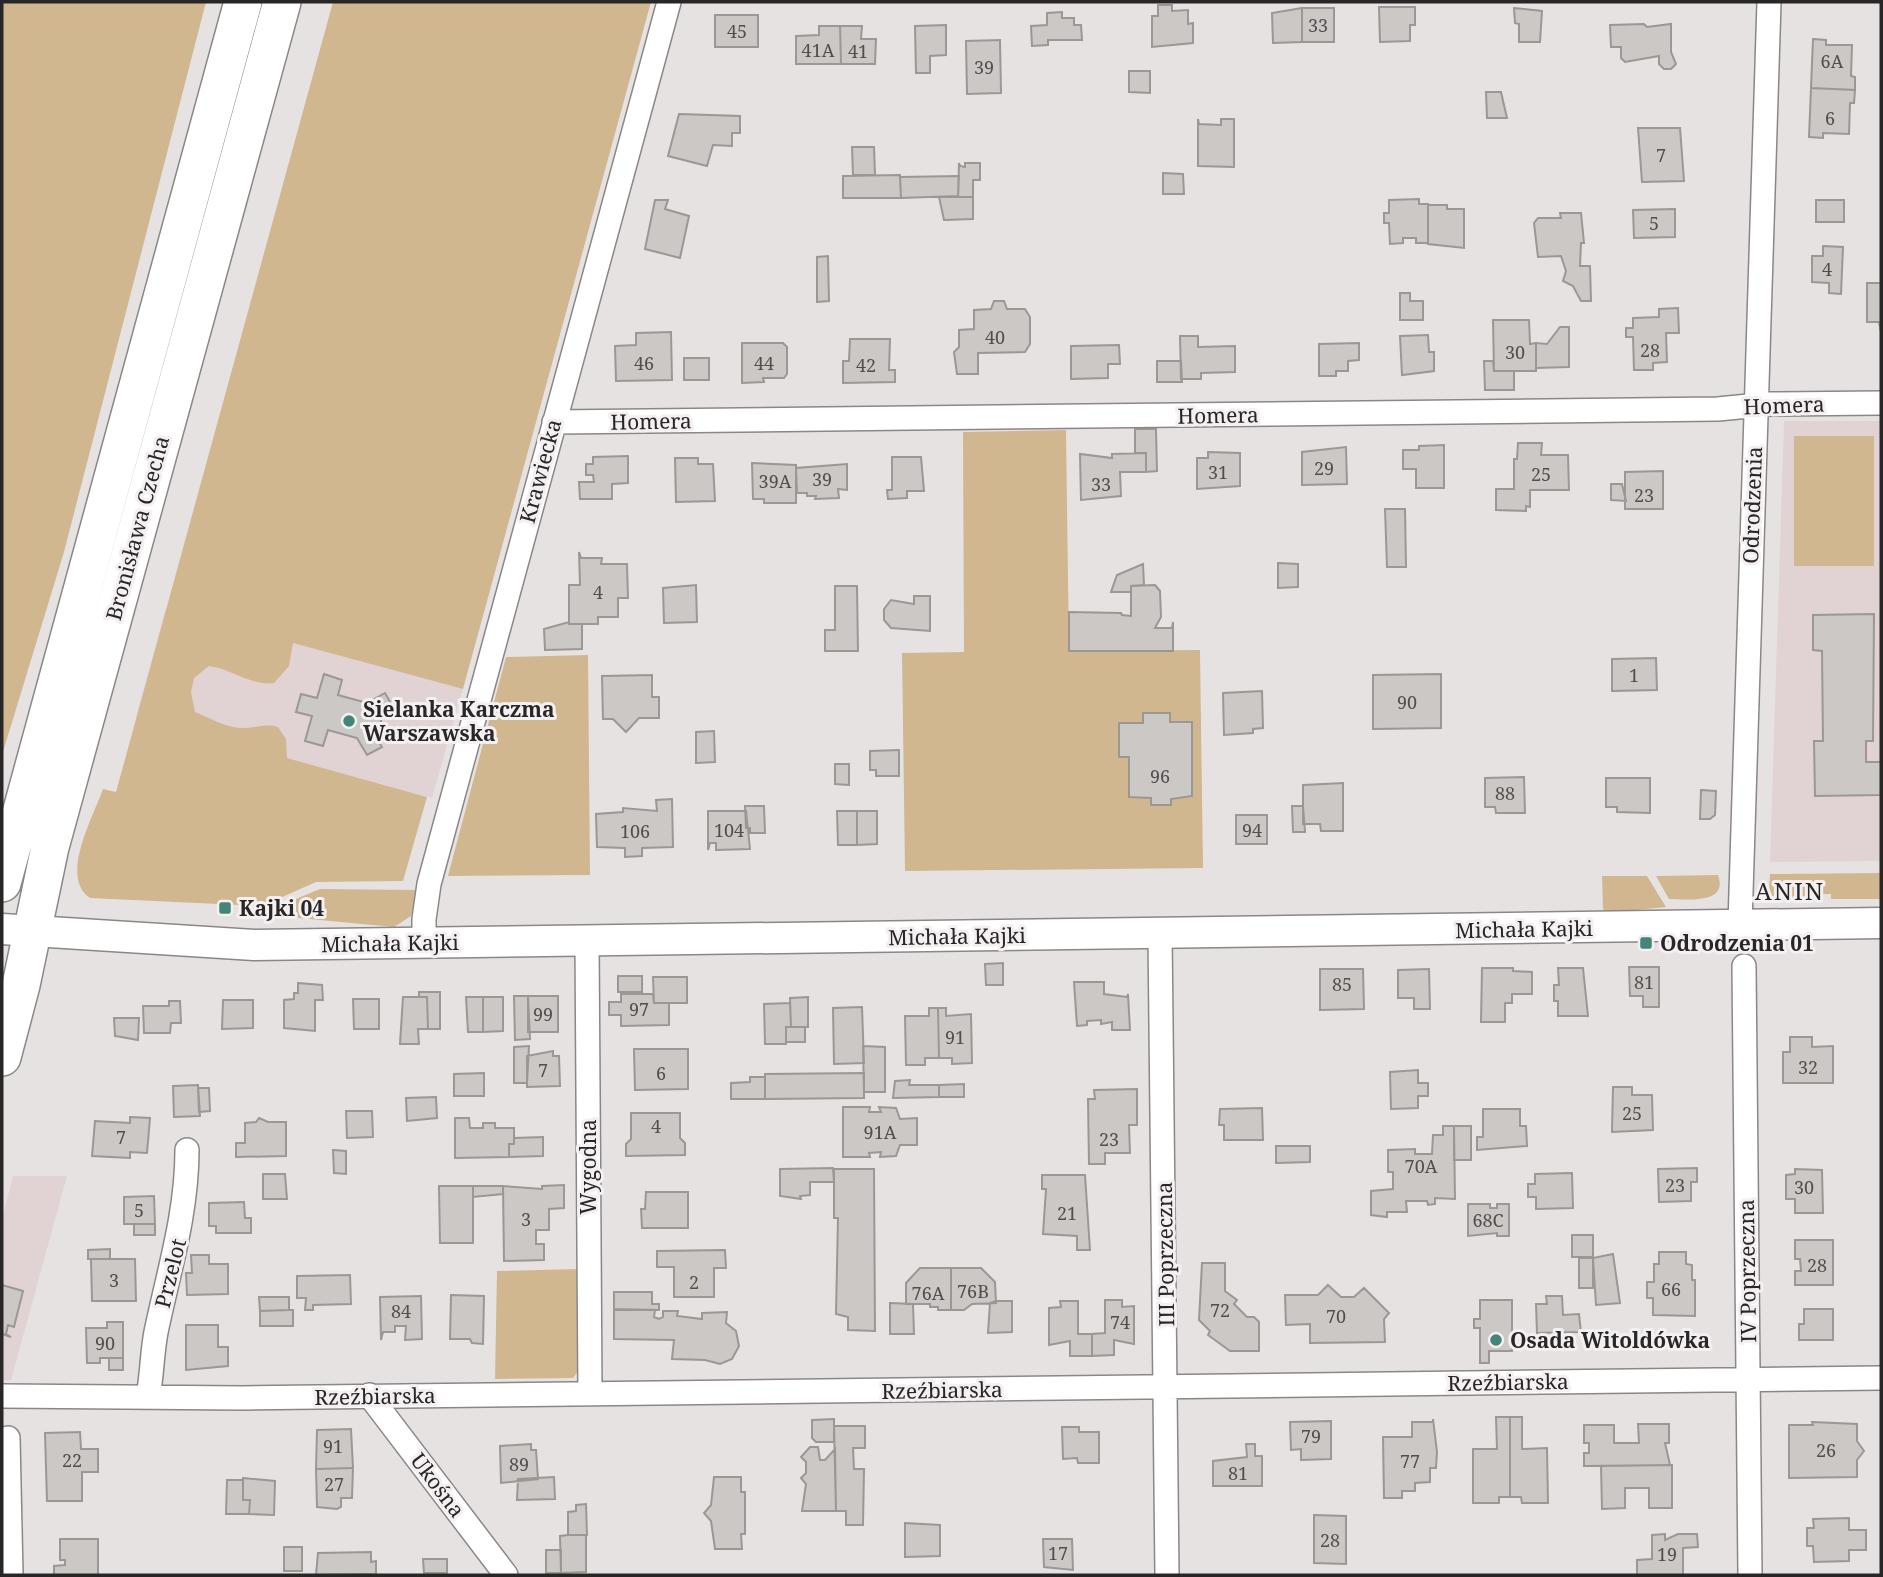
<svg xmlns="http://www.w3.org/2000/svg" width="1883" height="1577" viewBox="0 0 1883 1577" font-family="'Noto Serif',serif">
  <rect width="100%" height="100%" fill="#e7e2e2"/>
  <path fill="#e1d3d4" d="M1784,421H1881V861L1770,862Z
    M166,608L463,689L432,798L136,717Z
    M13,1176H67L11,1380H2V1219Z"/>
  <path fill="#d1b790" d="M2,2H206L64,552L2,755Z
    M333,2H651L463,689L293,643L289,666L274,683C250,686 232,669 209,666L194,678L191,692L195,712C210,718 228,729 244,728C257,728 265,723 278,727L286,739L287,758L427,797L403,881L316,882L262,906L90,898C59,877 93,818 103,789L116,792Z
    M1066,430L1069,651L1200,650L1203,868L905,871L902,653L964,652L963,432Z
    M1794,436H1874V566H1794Z
    M588,655L590,875L448,876L506,657Z
    M1881,873V899H1831V894H1813L1812,899H1776L1769,893L1770,874Z
    M1718,875C1729,905 1686,899 1669,899L1656,876Z
    M1602,876H1647L1666,907L1608,913L1603,909Z
    M320,889L418,890L411,916L394,927L266,915L267,911Z
    M579,1269V1370L573,1378L495,1379L497,1271Z"/>
  <path fill="#ccc8c6" stroke="#9b9795" stroke-width="2" d="M1158,5H1172V11L1188,10V24L1193,23V43L1152,47V16H1158Z
    M1379,7H1415V25H1410V41L1380,42Z
    M1302,8V42L1273,43L1272,13Z
    M1302,8H1334V42H1302Z
    M1514,8L1542,11L1540,42H1519V24L1515,23Z
    M1062,12V18H1074V25H1081L1082,40H1048V45L1032,46L1031,26L1047,25V13Z
    M715,15H758V47H715Z
    M1644,24L1647,27L1671,24V52L1676,64L1671,69H1664L1659,64V56L1625,62L1621,58V47H1611L1610,25Z
    M946,25V55L930,56V73H916L915,26Z
    M819,26H840L841,64H796V36L819,35Z
    M840,26H862L861,39H876L875,64H841Z
    M1813,39L1826,40V45H1852L1851,76L1855,77V90L1811,88Z
    M1000,40L1001,93L967,94L966,41Z
    M1129,71H1150V93L1129,92Z
    M1811,88L1855,90L1854,103H1850L1849,134L1823,133V138L1809,137Z
    M1486,92H1501L1507,118H1487Z
    M679,114L740,116V133H732V146L713,145L707,166L668,156Z
    M1198,119L1199,124L1221,125V119H1234V167L1198,166Z
    M1638,128H1680L1684,181L1642,182Z
    M852,147H874L875,175H853Z
    M959,163L960,166L965,167V163H980V180H973V197H958Z
    M1163,173L1183,174L1184,194H1163Z
    M900,175L901,198H843V176Z
    M959,176L958,196L901,198L900,177Z
    M939,197H973V219L944,220Z
    M1419,199V204H1428V243H1416V238H1403V243L1390,244L1389,223H1384V213H1389V200Z
    M655,200H668L665,209L689,216L680,258L645,249Z
    M1816,200H1844V222H1816Z
    M1428,205H1447V209H1464V248L1428,244Z
    M1675,209V237L1634,238L1633,210Z
    M1560,213H1581L1584,243H1581L1580,266H1590L1591,301H1581L1573,286L1563,281L1566,271L1561,256L1538,257L1534,223L1538,218H1561Z
    M1823,246L1843,247L1841,294L1829,293V283L1812,282V256H1823Z
    M828,256L829,301L817,302V257Z
    M1867,283H1881V332L1879,322H1867Z
    M1400,293H1410V301H1423V320H1400Z
    M994,301H1004L1007,309H1025L1030,317V344L1025,352L978,353V374H957L954,352L959,347V330L974,329V310L991,309Z
    M1678,308L1679,333H1666L1667,362L1653,363V370H1634L1633,337H1626V328H1633V318L1659,317V309Z
    M1493,320H1529L1530,344L1536,343V371H1494Z
    M1560,327H1569V367L1536,368V343L1547,344Z
    M671,332L672,380L616,381L615,346L636,345V333Z
    M1428,335L1429,352H1434V371L1402,375L1400,336Z
    M1180,336H1198V347L1235,346V372L1201,373V379H1181Z
    M850,339H890L889,370H895V382L843,383V361H849Z
    M742,343H783L787,347V374L784,378H763L764,382L742,383Z
    M1359,343V360L1348,361V371H1336V376H1319V344Z
    M1119,345L1120,364H1108V378L1071,379V346Z
    M684,358H709V380H684Z
    M1157,361H1181L1182,382H1157Z
    M1484,361H1493L1494,371H1514V390H1485Z
    M1135,429H1156L1157,471L1146,472V453H1135Z
    M1518,443H1542L1541,455H1568L1569,490H1530V507L1526,506V511L1496,510V489H1514V459H1517Z
    M1444,445V488H1416V469H1403V450H1419V446Z
    M1346,447L1347,484L1302,485V452Z
    M1208,452L1240,453V486L1197,489V458H1208Z
    M1146,453V472H1120L1121,496L1081,500L1080,454L1112,458V454Z
    M628,456V483L612,484V499H580L579,482H594L593,475H586V464H593V457Z
    M892,457H921L924,491H907V498L888,499L887,490H892Z
    M675,458H698V464H713L715,501L676,502Z
    M752,463L796,465V503H764V499H753Z
    M847,464V490L838,489L839,498L815,499L816,496H807V493H797L796,468Z
    M1663,471V509H1625V472Z
    M1611,484H1622L1626,501L1611,500Z
    M1385,509H1405L1406,567H1387Z
    M579,552L581,558H602L601,564H627L628,598H618V617H598V624H569V585H580Z
    M1278,563L1298,564V587L1278,588Z
    M1143,564L1144,585L1131,586V592H1111L1117,575Z
    M696,585L697,622L664,623L663,588Z
    M1155,585L1160,591L1161,617L1155,628H1172L1173,622V651H1069V612L1121,613L1122,615L1131,616V586Z
    M835,586H857L858,651H825V630H835Z
    M914,596H930V631L891,628L884,620V609L891,600L914,604Z
    M1874,614L1873,741H1866V762H1881V795L1815,796L1814,741H1823L1822,651L1813,650V615Z
    M569,622V624H582V649L545,650L544,629Z
    M1656,658L1657,690L1612,691V659Z
    M324,674L342,680L338,695L367,703L385,693L393,707L383,714L376,737L382,747L367,755L357,738L328,730L323,746L305,741L312,716L296,712L301,694L317,698Z
    M1441,674V728L1373,729V675Z
    M652,675V697H659V718H639L626,732L613,719H603L602,676Z
    M1262,691L1263,728L1253,729V733L1224,735L1223,693Z
    M1143,713H1170V722H1192V796L1171,799V805H1151V798L1129,797V757H1119V723H1143Z
    M714,731L715,762L696,763V732Z
    M899,750V776H876V770H870V751Z
    M835,764H849V785L835,784Z
    M1524,777L1525,813H1496L1495,807H1485V778Z
    M1606,778H1650V813L1617,812V807H1606Z
    M1343,783V831H1321L1320,824H1303V785Z
    M1701,790L1716,791L1715,815L1710,819H1700Z
    M672,799L673,847L642,848V856L625,857V848L597,847L596,814L623,812V808L657,811L656,800Z
    M745,806H764L765,833H750V828H746Z
    M1292,806H1303L1305,832H1293Z
    M708,811H746L750,849L716,850V843H710L708,850Z
    M837,811H857V845H838Z
    M857,811H877V844L857,845Z
    M1236,815H1267V844H1236Z
    M1003,963V985H986L985,964Z
    M1629,967H1659V1007H1643V996H1630Z
    M1482,968H1513V971L1532,972V994H1512V1003H1505V1022H1481Z
    M1558,968H1583L1588,1016H1558V1001H1554V985H1559Z
    M1320,969H1363L1364,1009L1320,1010Z
    M1429,969L1430,1009H1414V998H1398V970Z
    M618,976H642V992H618Z
    M653,977H687V1003H654Z
    M1074,982H1104V994L1127,997L1128,994L1130,1030H1112V1022L1101,1024V1020L1087,1021V1025L1077,1026Z
    M298,983L322,985L323,1000H315V1031L284,1028V1000L294,999V993H298Z
    M419,992H440V1029H428L427,997H419Z
    M621,994H653L654,1003H669V1025L621,1026V1015H609V1002H621Z
    M514,996H528L530,1039L515,1040Z
    M528,996H558V1032H528Z
    M403,997H427L428,1029H418L419,1044H400Z
    M466,997H483V1032H468Z
    M483,997H503V1031L483,1032Z
    M808,997V1027H791L790,998Z
    M353,999H379V1029H354Z
    M223,1000H253V1028L222,1029Z
    M169,1001H180L181,1023H171L170,1033H144L143,1006H169Z
    M790,1003L791,1027H786V1044H765L764,1004Z
    M862,1007L864,1063L834,1064L833,1008Z
    M929,1008H938L939,1058H925V1065H906L905,1016H929Z
    M938,1008H946V1016L971,1014L972,1063L952,1064V1058H939Z
    M114,1018H139L138,1040L115,1036Z
    M786,1027H805V1042H786Z
    M1790,1037H1812V1047L1833,1046V1083H1783V1052H1790Z
    M529,1046L527,1083H514V1047Z
    M863,1046L885,1047V1092H864Z
    M634,1049H688V1089L635,1090Z
    M553,1051V1056H559L560,1086L527,1087V1056Z
    M1418,1070V1083H1428V1096H1418V1108L1391,1109L1390,1072Z
    M484,1073V1096H454V1074Z
    M864,1073V1098L765,1099V1074Z
    M750,1077H765V1099H731V1083L750,1082Z
    M910,1080L909,1085H939V1097L893,1098L895,1081Z
    M964,1084V1097H939V1085Z
    M198,1085L200,1116L174,1117L173,1086Z
    M1613,1087H1632V1095H1652L1653,1130L1612,1132Z
    M198,1088H209L210,1111L199,1112Z
    M1137,1089V1125H1129L1130,1153H1105V1164H1089L1088,1099H1095L1094,1090Z
    M436,1097L437,1118L407,1121L406,1098Z
    M843,1107H870L869,1112H881L879,1107L896,1108L900,1119L917,1118V1145H900L896,1156L880,1157L881,1152L869,1153L870,1157H843Z
    M1262,1108L1263,1140H1224V1125H1219L1220,1109Z
    M1483,1109H1520V1126H1526L1527,1146L1477,1150V1137H1483Z
    M346,1111H372L373,1137L347,1138Z
    M631,1113H680V1138L685,1143V1155L626,1156V1144L631,1139Z
    M130,1117L150,1118L147,1153L130,1152V1158L92,1156L95,1121L130,1123Z
    M259,1118L268,1122H286V1156L236,1157V1143H245V1123L256,1122Z
    M455,1118H469L470,1128H483V1123H495V1128H514V1144H509V1157L455,1158Z
    M1443,1126H1454L1455,1199L1435,1198V1204L1428,1205L1427,1201H1406L1407,1212H1387V1217L1371,1215V1191L1393,1189V1172H1388V1150L1415,1149V1154H1432L1433,1135H1443Z
    M1454,1126H1471V1160H1454Z
    M543,1137V1156L509,1157V1144H514V1138Z
    M1276,1146H1310V1162L1276,1163Z
    M333,1150L346,1151V1174L334,1173Z
    M833,1168L834,1182H810V1195L800,1196L801,1199L780,1196V1169Z
    M1697,1168V1182H1691V1201L1659,1202L1658,1169Z
    M834,1169H874L875,1331L848,1330V1317L836,1314L838,1218H834Z
    M1795,1169L1822,1170L1823,1213H1795V1199H1786V1175L1795,1174Z
    M1572,1173L1573,1208L1536,1209V1197H1528V1184H1535V1174Z
    M263,1174H285L287,1199H263Z
    M1042,1175H1085L1090,1250H1077V1236L1043,1234L1046,1189H1042Z
    M564,1185V1208L549,1209V1230H536V1244H544V1260L504,1261L503,1186L542,1189V1186Z
    M439,1186H473V1243H440Z
    M473,1186H503V1194L473,1197Z
    M646,1192H688V1228H642L641,1209H645Z
    M154,1196L155,1224H124V1197Z
    M244,1202L245,1218H251V1233H216V1226H209V1203Z
    M1468,1204H1490V1208H1497V1204H1509V1236H1497V1233L1468,1236Z
    M134,1224H155V1235H134Z
    M1572,1235H1593V1257H1572Z
    M1795,1240H1833V1285H1795V1271H1801L1800,1259H1795Z
    M110,1249V1259H88V1250Z
    M725,1250L726,1268H714V1297H674V1267H657V1251Z
    M1659,1252H1686V1264L1692,1265V1280H1695V1316L1653,1315V1298H1647V1282H1654V1264H1659Z
    M1613,1254L1620,1303L1596,1305L1593,1258Z
    M191,1255H209V1264H228V1294L187,1295L186,1273H192Z
    M1579,1258H1593V1288H1579Z
    M91,1259H135L136,1301H92Z
    M1202,1263H1225V1291L1237,1300L1234,1304L1247,1317H1254L1259,1322V1351H1230L1208,1335L1210,1331L1199,1320Z
    M920,1268H951V1310H938V1307H930V1304H906V1283Z
    M951,1268H981L995,1282L996,1303L972,1304L964,1310H951Z
    M350,1275L351,1304L313,1305V1310H305L306,1298H297V1276Z
    M2,1285L23,1291L14,1327L8,1325L6,1334L11,1337L2,1334Z
    M1328,1285L1341,1297H1354L1364,1288L1389,1313L1384,1319L1385,1342L1310,1343V1324L1286,1325L1285,1295H1318Z
    M614,1292H652V1304H659V1310L614,1309Z
    M451,1295L484,1296L483,1344L472,1343L470,1339H450Z
    M421,1296L422,1339L405,1340L406,1326H395V1332H383L381,1340L380,1297Z
    M1546,1296H1562L1563,1315L1579,1314L1581,1332L1537,1333L1536,1304H1547Z
    M259,1297H289V1310L260,1311Z
    M1105,1300H1122V1307L1134,1306V1344L1114,1340V1355L1092,1356V1334L1105,1333Z
    M1480,1300H1512V1351H1489V1363H1480V1328H1474V1319H1480Z
    M996,1301H1012V1332L988,1333L990,1303Z
    M1060,1301H1078V1334H1092V1356H1070V1341L1049,1345V1308L1061,1307Z
    M890,1303L913,1304L914,1334H890Z
    M1804,1309H1833V1340H1799V1324H1804Z
    M289,1310H293V1326H260V1311Z
    M614,1310H655L654,1317L659,1319L663,1317V1311H678L677,1316L702,1319V1313L727,1312L726,1323L736,1331L739,1346L732,1359L720,1364L705,1360L672,1359L674,1340L614,1339Z
    M107,1322H123V1358H100V1363H87L86,1328H107Z
    M186,1325H218V1347H228V1366L186,1370Z
    M109,1358H123V1370H109Z
    M1496,1417H1510V1497H1499V1503H1473V1449H1497Z
    M1510,1417H1522V1449L1547,1448L1548,1503H1522L1521,1497H1510Z
    M834,1419V1442H816L812,1438V1420Z
    M1433,1419L1437,1452L1436,1468H1430V1482L1415,1483V1491H1402V1498H1384L1383,1437H1412V1422H1433Z
    M1331,1421V1459L1301,1460V1449L1291,1450L1290,1422Z
    M1812,1422L1857,1424V1441L1864,1451L1857,1460V1477L1789,1478V1425H1813Z
    M1638,1424H1669V1443H1665L1670,1465L1584,1466V1453H1589V1443H1584V1425H1614V1443H1639Z
    M834,1426H865V1448H853L854,1469H864L863,1525H846V1511H836Z
    M1062,1427H1079V1432H1099V1463H1078L1077,1458L1063,1459Z
    M351,1429L353,1468L316,1469L317,1430Z
    M80,1432L81,1449H98V1472H82V1501H47L45,1433Z
    M531,1444V1450H536L538,1479L501,1483L500,1446Z
    M1246,1444H1255V1456H1262V1486H1213V1461L1247,1457Z
    M810,1447H818L820,1460H825L835,1449L836,1511H802L806,1484L801,1478L806,1473V1462L801,1457Z
    M1672,1465V1508H1649V1488H1625V1508L1602,1509L1601,1466Z
    M353,1468L352,1498H341V1507L337,1509L317,1507L316,1469Z
    M554,1477L555,1499L517,1500L518,1479Z
    M714,1477H741V1492H745V1534H741L742,1549H715L711,1521L704,1513L711,1505Z
    M243,1478L275,1481L274,1515L249,1514L250,1500H243Z
    M227,1480H243V1500H250L249,1514H226Z
    M586,1504L587,1535H568V1512L576,1511V1505Z
    M1314,1515L1346,1516V1564L1314,1563Z
    M1849,1518V1530H1866V1550H1849V1561L1814,1562L1813,1546H1807V1528H1814L1813,1519Z
    M905,1523L940,1525V1556L905,1557Z
    M1665,1534V1540L1678,1534H1697L1698,1547L1683,1548V1575H1637V1560L1652,1559V1535Z
    M568,1535H586V1572L561,1573L560,1536Z
    M60,1539H98V1575H54V1566L65,1565V1560H60Z
    M1043,1539H1072L1073,1570L1044,1567Z
    M284,1547H302V1571H284Z
    M546,1550H561V1573H546Z
    M371,1552V1562L376,1561V1574L316,1575L318,1553Z
    M423,1559H447V1573H424Z"/>
  <g fill="none" stroke-linecap="round" stroke-linejoin="round">
    <defs>
      <path id="minor" d="M554,422L1718,409L1769,404L1881,403
        M1740,924L1769,2
        M1160,933L1167,1575
        M587,940L590,1394
        M424,943V919L429,884L669,2
        M1744,966L1750,1575
        M369,1395L506,1575
        M2,1396L243,1398L1881,1378
        M148,1397C152,1375 152,1353 156,1332C169,1270 187,1213 187,1150
        M8,1438L11,1575"/>
      <path id="tertiary" d="M2,929L254,945L1881,923"/>
      <path id="primary" d="M2,883L243,2
        M2,1057L21,985L50,847L282,2"/>
    </defs>
    <use href="#minor" stroke="#8b8787" stroke-width="26"/>
    <use href="#tertiary" stroke="#8b8787" stroke-width="33"/>
    <use href="#primary" stroke="#8b8787" stroke-width="40"/>
    <use href="#minor" stroke="#fff" stroke-width="23"/>
    <use href="#tertiary" stroke="#fff" stroke-width="30"/>
    <use href="#primary" stroke="#fff" stroke-width="37"/>
  </g>
  <g fill="#438677" stroke="#f4eff0" stroke-width="2.5">
    <circle cx="349" cy="721" r="7"/>
    <rect x="218" y="901" width="14" height="14" rx="3.5"/>
    <rect x="1639" y="936" width="14" height="14" rx="3.5"/>
    <circle cx="1496" cy="1340" r="7"/>
  </g>
  <g text-anchor="middle" dominant-baseline="central" stroke-width="6" stroke-linejoin="round" paint-order="stroke">
    <g font-size="18" fill="#514e4e">
      <text x="1318" y="25">33</text>
      <text x="737" y="31">45</text>
      <text x="818" y="50">41A</text>
      <text x="858" y="51">41</text>
      <text x="1832" y="61">6A</text>
      <text x="984" y="67">39</text>
      <text x="1830" y="118">6</text>
      <text x="1661" y="155">7</text>
      <text x="1654" y="223">5</text>
      <text x="1827" y="269">4</text>
      <text x="995" y="337">40</text>
      <text x="1650" y="350">28</text>
      <text x="1515" y="352">30</text>
      <text x="644" y="363">46</text>
      <text x="764" y="363">44</text>
      <text x="866" y="365">42</text>
      <text x="1324" y="468">29</text>
      <text x="1218" y="472">31</text>
      <text x="1541" y="474">25</text>
      <text x="822" y="479">39</text>
      <text x="775" y="481">39A</text>
      <text x="1101" y="484">33</text>
      <text x="1644" y="495">23</text>
      <text x="598" y="592">4</text>
      <text x="1634" y="675">1</text>
      <text x="1407" y="702">90</text>
      <text x="1160" y="776">96</text>
      <text x="1505" y="793">88</text>
      <text x="729" y="830">104</text>
      <text x="1252" y="830">94</text>
      <text x="635" y="831">106</text>
      <text x="1644" y="982">81</text>
      <text x="1342" y="984">85</text>
      <text x="639" y="1009">97</text>
      <text x="543" y="1014">99</text>
      <text x="955" y="1037">91</text>
      <text x="1808" y="1067">32</text>
      <text x="543" y="1070">7</text>
      <text x="661" y="1073">6</text>
      <text x="1632" y="1113">25</text>
      <text x="656" y="1126">4</text>
      <text x="880" y="1132">91A</text>
      <text x="121" y="1137">7</text>
      <text x="1109" y="1139">23</text>
      <text x="1421" y="1166">70A</text>
      <text x="1675" y="1185">23</text>
      <text x="1804" y="1187">30</text>
      <text x="139" y="1210">5</text>
      <text x="1067" y="1213">21</text>
      <text x="526" y="1219">3</text>
      <text x="1488" y="1220">68C</text>
      <text x="1817" y="1265">28</text>
      <text x="114" y="1280">3</text>
      <text x="694" y="1282">2</text>
      <text x="1671" y="1289">66</text>
      <text x="973" y="1291">76B</text>
      <text x="928" y="1293">76A</text>
      <text x="1220" y="1310">72</text>
      <text x="401" y="1311">84</text>
      <text x="1336" y="1316">70</text>
      <text x="1120" y="1322">74</text>
      <text x="105" y="1343">90</text>
      <text x="1311" y="1436">79</text>
      <text x="333" y="1446">91</text>
      <text x="1826" y="1450">26</text>
      <text x="72" y="1460">22</text>
      <text x="1410" y="1461">77</text>
      <text x="519" y="1464">89</text>
      <text x="1238" y="1473">81</text>
      <text x="334" y="1484">27</text>
      <text x="1330" y="1540">28</text>
      <text x="1058" y="1553">17</text>
      <text x="1667" y="1554">19</text>
    </g>
    <g font-size="21" fill="#282626" stroke="#f4eff0">
      <text transform="translate(1784 405) rotate(-2)">Homera</text>
      <text transform="translate(1218 415) rotate(-1)">Homera</text>
      <text transform="translate(651 421) rotate(-1)">Homera</text>
      <text transform="translate(540 471) rotate(-75)">Krawiecka</text>
      <text transform="translate(1752 505) rotate(-88)">Odrodzenia</text>
      <text transform="translate(137 528) rotate(-75)">Bronisława Czecha</text>
      <text transform="translate(1524 929) rotate(-1)">Michała Kajki</text>
      <text transform="translate(957 936) rotate(-1)">Michała Kajki</text>
      <text transform="translate(390 943) rotate(-1)">Michała Kajki</text>
      <text transform="translate(588 1167) rotate(-90)">Wygodna</text>
      <text transform="translate(1165 1254) rotate(-91)">III Poprzeczna</text>
      <text transform="translate(1747 1271) rotate(-91)">IV Poprzeczna</text>
      <text transform="translate(170 1273) rotate(-76)">Przelot</text>
      <text transform="translate(1508 1382) rotate(-1)">Rzeźbiarska</text>
      <text transform="translate(942 1390) rotate(-1)">Rzeźbiarska</text>
      <text transform="translate(375 1396) rotate(-1)">Rzeźbiarska</text>
      <text transform="translate(438 1485) rotate(53)">Ukośna</text>
    </g>
    <g font-size="21" font-weight="bold" fill="#282626" stroke="#f4eff0" text-anchor="start">
      <text x="363" y="709">Sielanka Karczma<tspan x="363" dy="24">Warszawska</tspan></text>
      <text x="239" y="908">Kajki 04</text>
      <text x="1660" y="943">Odrodzenia 01</text>
      <text x="1510" y="1340">Osada Witoldówka</text>
    </g>
    <g font-size="24" letter-spacing="2" fill="#282626" stroke="#f4eff0">
      <text x="1790" y="890">ANIN</text>
    </g>
  </g>
  <rect width="1883" height="1577" fill="none" stroke="#282626" stroke-width="7"/>
</svg>
